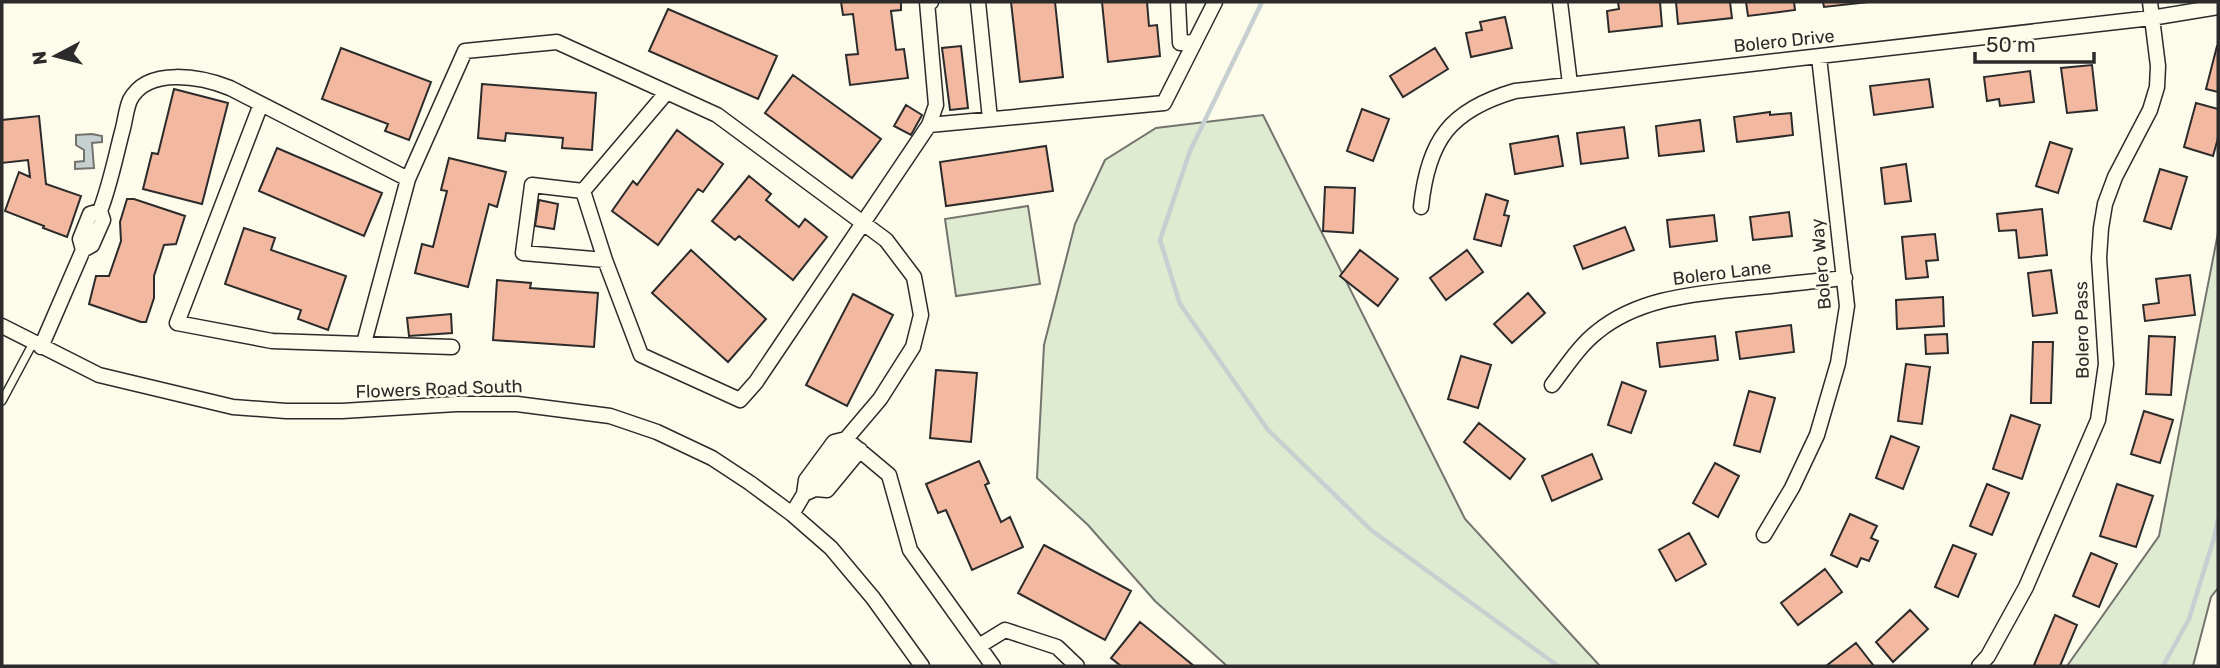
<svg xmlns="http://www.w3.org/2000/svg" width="2220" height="668" viewBox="0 0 2220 668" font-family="Rubik,sans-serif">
  <rect width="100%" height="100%" fill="#fdfbea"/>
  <path fill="#deebd1" stroke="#74746e" stroke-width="2" d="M1263,115L1465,519L1600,666H1227L1155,601L1088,525L1037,478L1044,345L1075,224L1105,160L1156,128Z
    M1028,206L1040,284L956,296L945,219Z
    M2218,233V588L2211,597L2193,666H2067L2159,536Z"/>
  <path fill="#c7d0d0" stroke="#74746e" stroke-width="2" d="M92,134L102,136V142L92,143L94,168L75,169V162L84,161V150L76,145V135Z"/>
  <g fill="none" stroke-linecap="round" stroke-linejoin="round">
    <path stroke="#c7d0d0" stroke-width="4.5" d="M1262,2L1190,151L1160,240L1180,304L1268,430L1371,530L1558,666
      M2163,666L2189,619L2214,538L2218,519"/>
  </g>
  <path fill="#f2b8a0" stroke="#2b2b2b" stroke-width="2" d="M841,2H901V10L891,11L896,50L904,49L908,78L850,85L846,55L858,54L853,14L843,15Z
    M1011,2H1055L1063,77L1020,82Z
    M1102,2H1147L1149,26L1157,25L1160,56L1108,62Z
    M1618,2H1660L1662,26L1609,32L1607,11L1619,9Z
    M1676,2H1730L1732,18L1678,24Z
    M1746,2H1794L1795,10L1748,16Z
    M1823,2H1869L1824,7Z
    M668,9L777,56L758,99L649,51Z
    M1505,17L1512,48L1471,57L1466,33L1482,30L1480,22Z
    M961,46L968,108L950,110L942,48Z
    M2217,46H2218V92L2206,89Z
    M341,48L431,82L409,140L385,131L388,124L322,99Z
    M1435,48L1448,69L1403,97L1390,76Z
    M2092,65L2097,110L2067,113L2061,68Z
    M2030,71L2034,102L2000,106L1999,99L1987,101L1984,77Z
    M793,75L881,139L852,178L765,113Z
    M1929,79L1933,107L1874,115L1870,86Z
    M482,84L596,93L592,150L562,148L563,138L506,133L505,141L478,138Z
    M174,89L228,103L202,204L143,189L152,153L158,154Z
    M2196,103L2218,109V138L2213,156L2184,147Z
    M906,105L922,115L911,135L894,126Z
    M1362,109L1389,119L1373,161L1347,151Z
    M1770,112V115L1791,113L1793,135L1737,142L1734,117Z
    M39,116L46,184L81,196L67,237L43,228L44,226L5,211L19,172L30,177L28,160L2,163V120Z
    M1700,120L1704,151L1659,156L1656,126Z
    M1624,127L1628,158L1581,164L1577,133Z
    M677,130L723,164L703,192L698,189L658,245L612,211L633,181L637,185Z
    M1558,136L1563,166L1515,174L1510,144Z
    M2050,142L2072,149L2058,193L2036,186Z
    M1046,146L1053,191L946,206L940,162Z
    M277,148L382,193L364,236L259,191Z
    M449,158L506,172L497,207L489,204L468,287L415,273L422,244L433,247L447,191L441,190Z
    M1906,164L1911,201L1885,204L1881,168Z
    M2160,169L2187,177L2171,229L2144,221Z
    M749,176L771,194L766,200L799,227L805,219L827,237L793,280L739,236L735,240L712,221Z
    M1325,187L1355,188L1353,233L1323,231Z
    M1486,194L1508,201L1504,215L1509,216L1501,246L1474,239Z
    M127,199H134L185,216L176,244L164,245L154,276V298L146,322H141L89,304L96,276H109L121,241L120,222Z
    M539,200L558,204L554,229L535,226Z
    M2042,209L2047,255L2019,258L2016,230L1999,231L1997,214Z
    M1789,212L1792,236L1753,240L1750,217Z
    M1714,215L1717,241L1670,247L1667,220Z
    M1625,227L1634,250L1583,269L1574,246Z
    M244,228L275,238L271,250L346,276L328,330L298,319L301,310L225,284Z
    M1935,234L1938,260L1926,261L1928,277L1906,279L1902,237Z
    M691,250L766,319L728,362L652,293Z
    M1360,250L1398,279L1378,306L1340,276Z
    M1467,250L1483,272L1446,300L1430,278Z
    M2051,270L2057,313L2033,316L2028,273Z
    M2190,275L2195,315L2145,321L2143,305L2159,303L2156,279Z
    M497,280L531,283L530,288L598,293L594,347L493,340Z
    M1528,293L1545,313L1512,343L1494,324Z
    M853,294L893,315L847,406L806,385Z
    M1943,297L1944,326L1897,329L1896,300Z
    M451,314L452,333L409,336L407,318Z
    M1791,325L1794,352L1740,359L1736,332Z
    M1947,334L1948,353L1926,354L1925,335Z
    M1715,336L1718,360L1660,367L1657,343Z
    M2149,336L2175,337L2171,395L2146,394Z
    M2033,342H2053L2051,403H2031Z
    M1461,356L1491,365L1478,408L1448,399Z
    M1906,364L1930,367L1922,424L1898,421Z
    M936,370L977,373L971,442L930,438Z
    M1622,382L1646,391L1631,433L1608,425Z
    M1749,391L1775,398L1760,452L1734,445Z
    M2144,411L2173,420L2160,463L2131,454Z
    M2011,415L2040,425L2022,479L1993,469Z
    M1479,423L1525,459L1510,479L1464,442Z
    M1891,436L1919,447L1903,489L1876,478Z
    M1592,454L1602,479L1552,501L1542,476Z
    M979,461L989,483L985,485L1001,522L1010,517L1023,547L972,570L946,510L938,513L926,484Z
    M1715,463L1739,476L1718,517L1693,503Z
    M1987,484L2009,493L1992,535L1970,526Z
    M2117,484L2153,496L2136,547L2100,536Z
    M1850,514L1877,526L1871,538L1878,541L1869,561L1861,558L1857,567L1831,555Z
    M1689,533L1706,564L1676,581L1659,550Z
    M1044,545L1131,591L1105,640L1018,593Z
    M1953,545L1976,554L1958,597L1935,587Z
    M2091,553L2117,564L2099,607L2073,596Z
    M1825,569L1842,592L1798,625L1781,603Z
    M1910,610L1928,629L1893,662L1876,642Z
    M2055,615L2077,625L2060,666H2036L2034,665Z
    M1140,622L1194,666H1121L1111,658Z
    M1856,643L1873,665L1871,666H1826Z"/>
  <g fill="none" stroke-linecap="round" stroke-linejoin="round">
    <defs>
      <path id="service" d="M2,401L33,343"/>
      <path id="minor" d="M978,2L990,119
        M1178,2L1180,43L1194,42
        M1560,2L1570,84
        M261,104L177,323L272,341L452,347
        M929,125L1164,103L1215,2
        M583,191L605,260L641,355L740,400L756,382L929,125L936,105L927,2H931
        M583,191L532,185L523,253L605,260
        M583,191L667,92
        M1421,207C1428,140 1450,110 1515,91L2151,18L2218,7
        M83,250L80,239L90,214L100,211
        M2,326L99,375L233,407L286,411H342L456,404H517L610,416L657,432L712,458L750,483L792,514L831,548L873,598L922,666
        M364,343L408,179L465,51L557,42L717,115L886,240L914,277L921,315L913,347L880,399L846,439L889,475L910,550L993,666
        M41,347L83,250L92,245L103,220L100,211C110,185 115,159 122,132C125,122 126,109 130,100C148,66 202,77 230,88L408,179
        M1552,385C1566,367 1579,346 1597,332C1640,297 1696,294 1749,288C1781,285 1813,281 1845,278
        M815,489L827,490L860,450
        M792,514L804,494L806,480L834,442L846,439L844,450L815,489L804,494
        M1764,535L1792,488L1817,435L1838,363L1847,306L1819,57
        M979,646L1005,630L1057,647L1077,666
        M1979,666L1988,656L2026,587L2098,420L2106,364L2099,258L2101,228L2105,204L2115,177L2150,110L2157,87L2158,66L2150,2"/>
    </defs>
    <use href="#service" stroke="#2b2b2b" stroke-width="10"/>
    <use href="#minor" stroke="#2b2b2b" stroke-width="17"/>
    <use href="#service" stroke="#fdfbea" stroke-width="7"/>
    <use href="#minor" stroke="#fdfbea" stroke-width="14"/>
  </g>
  <g text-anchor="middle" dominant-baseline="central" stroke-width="5" stroke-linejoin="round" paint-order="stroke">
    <g font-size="18" fill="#2b2b2b" stroke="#fdfbea">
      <text transform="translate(1784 41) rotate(-6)">Bolero Drive</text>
      <text transform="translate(1821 264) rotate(-95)">Bolero Way</text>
      <text transform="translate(1722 273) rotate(-7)">Bolero Lane</text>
      <text transform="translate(2082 330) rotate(-91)">Bolero Pass</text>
      <text transform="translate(439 389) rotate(-2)">Flowers Road South</text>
    </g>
  </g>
  <rect width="2220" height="668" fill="none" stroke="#2b2b2b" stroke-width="7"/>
  <g transform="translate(56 56) rotate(263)" stroke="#fdfbea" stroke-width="5" paint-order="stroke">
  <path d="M0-5L12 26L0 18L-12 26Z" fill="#2b2b2b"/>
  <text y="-10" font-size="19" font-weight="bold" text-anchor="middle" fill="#2b2b2b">N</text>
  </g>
  <path d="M1975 52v10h119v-10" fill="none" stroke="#2b2b2b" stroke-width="3.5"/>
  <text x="1986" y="52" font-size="21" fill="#2b2b2b" stroke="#fdfbea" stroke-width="5" paint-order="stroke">50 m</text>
</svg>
